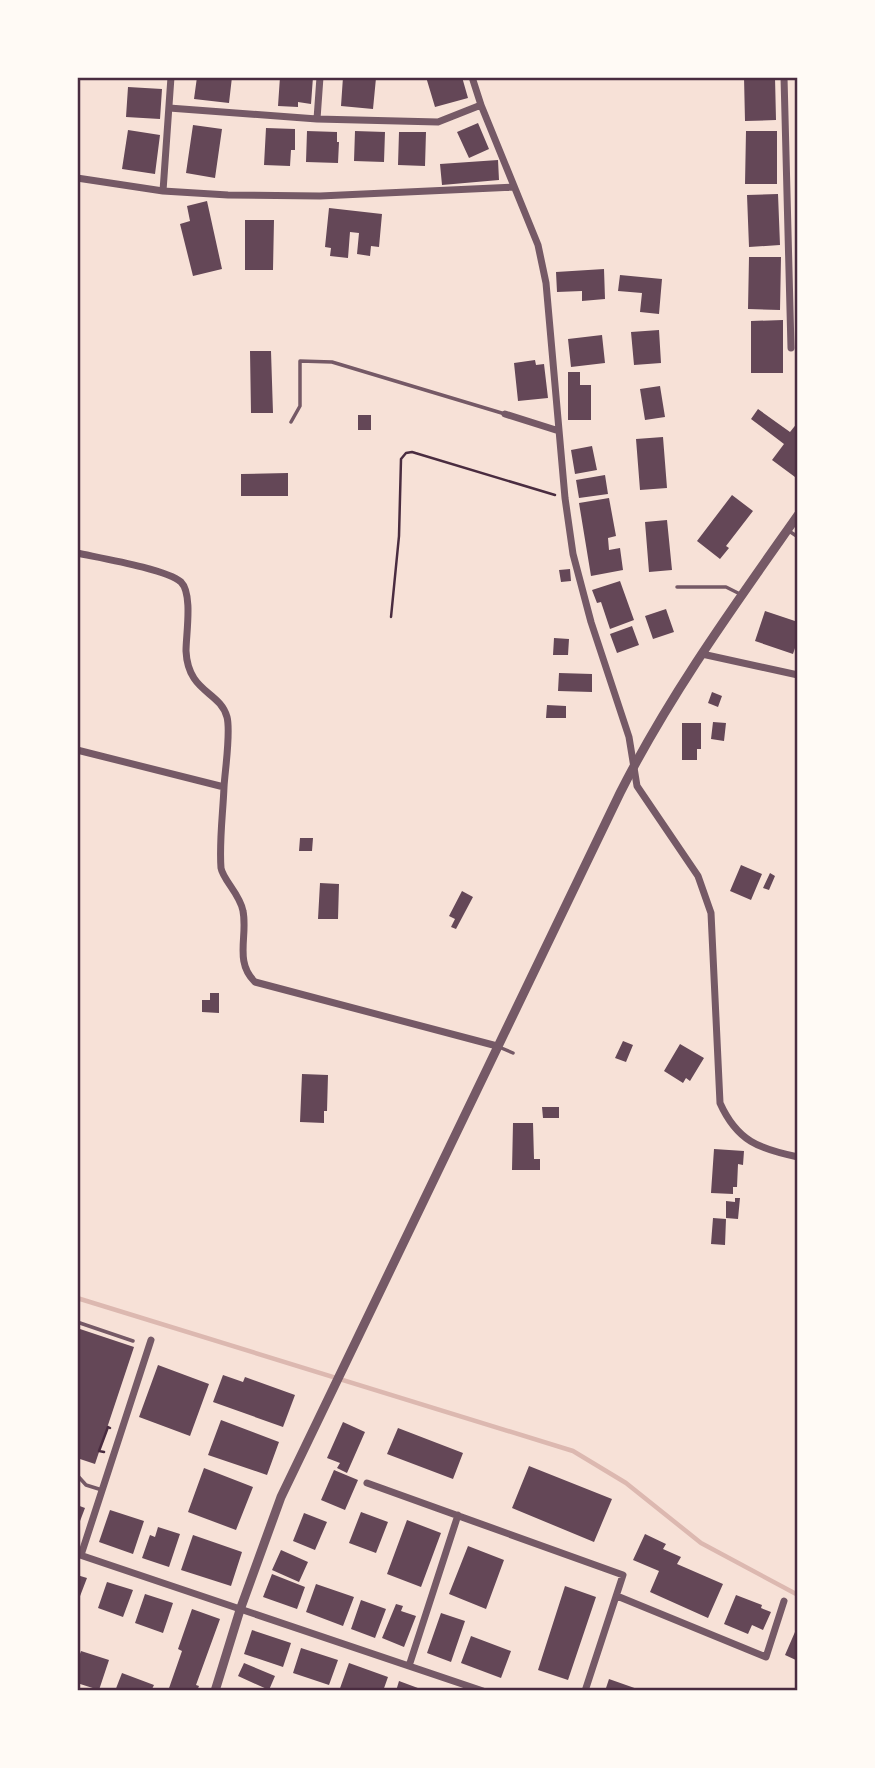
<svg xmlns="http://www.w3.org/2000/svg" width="875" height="1768" viewBox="0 0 875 1768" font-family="'Archivo Narrow',sans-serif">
  <rect width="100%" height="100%" fill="#f7e1d7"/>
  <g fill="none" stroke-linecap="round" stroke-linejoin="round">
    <path stroke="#dcb8b0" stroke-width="4.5" d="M77,1298L573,1451L626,1483L701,1543L798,1595"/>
  </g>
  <path fill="#644757" d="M197,77H232L229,103L194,99Z
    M280,77H313L311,104L298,102V107L278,106Z
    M343,77L376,78L373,109L341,106Z
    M426,77H462L468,98L435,107Z
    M744,77H775L776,120L745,121Z
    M128,87L162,89L160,119L126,117Z
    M478,123L489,149L469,158L457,132Z
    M193,125L222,129L215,178L186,173Z
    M266,128L295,129V150H291L290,166L264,165Z
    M128,130L160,135L155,174L122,169Z
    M307,131L337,132V142H339L338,163L306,162Z
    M355,131L385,132L384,162L354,161Z
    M746,131H777V184H745Z
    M399,132H426L425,166L398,165Z
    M498,160L499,180L442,185L440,164Z
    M778,194L780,245L749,247L747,195Z
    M207,201L222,269L193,276L180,224L190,221L187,206Z
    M329,208L382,214L379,247L371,246L370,256L357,254L359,233L350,232L348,258L330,256L331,248L325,247Z
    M245,220H274L273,270H245Z
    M749,257H781L780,310L748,309Z
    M604,269L605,299L582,301V291L557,292L556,272Z
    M620,275L662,279L659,314L640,312L642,293L618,291Z
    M783,320V373H751V321Z
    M659,330L661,363L634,365L631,332Z
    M602,335L605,363L571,367L568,339Z
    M250,351H271L273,413H251Z
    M535,360L536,365L544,364L548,398L518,401L514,363Z
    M568,372H580V385H591V420H568Z
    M660,386L665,417L645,420L640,389Z
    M758,409L790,432L798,422V473L795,477L772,460L784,444L751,419Z
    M358,415H371V430H358Z
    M663,437L667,488L640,490L636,439Z
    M592,446L597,470L575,474L571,450Z
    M288,473V496H241V474Z
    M605,475L608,494L579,498L576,480Z
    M732,495L753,511L726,546L729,548L720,559L697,541Z
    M609,498L616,536L608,538L609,550L620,548L623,570L591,576L579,503Z
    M667,520L672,570L649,572L645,522Z
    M570,569L571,581L561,582L559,570Z
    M620,581L634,620L610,629L601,602L597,603L592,590Z
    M666,609L674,632L653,639L645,616Z
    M765,611L798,622V639L793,654L755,641Z
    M632,626L639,645L617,653L610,634Z
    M554,638L569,639L568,655H553Z
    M559,673L592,674V692L558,691Z
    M712,692L722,696L718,707L708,703Z
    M547,705L566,706V718H546Z
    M713,722L726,723L724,741L711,739Z
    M682,723H701V749H697V760H682Z
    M300,838H313L312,851H299Z
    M741,865L762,874L751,900L730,891Z
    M770,873L775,876L769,890L763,888Z
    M320,883L339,884L338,919H318Z
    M462,891L473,897L456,929L451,927L455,919L449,916Z
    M210,993H219V1013L202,1012V1000H210Z
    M623,1041L633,1045L626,1062L615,1058Z
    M680,1044L704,1058L690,1081L686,1078L683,1083L664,1071Z
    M302,1074L328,1075L327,1111H324V1123L300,1122Z
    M542,1107H559V1118H543Z
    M513,1123H533L534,1159H540V1170H512Z
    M714,1149L744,1151L743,1165L738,1164L737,1187H733V1194L711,1193Z
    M735,1198H740L738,1219L726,1218V1201L735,1202Z
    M713,1218L726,1219L725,1245L711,1244Z
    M77,1328L134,1347L95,1464L77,1458Z
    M158,1365L209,1384L190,1436L139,1417Z
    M223,1375L243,1382L245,1377L295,1395L283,1427L213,1402Z
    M221,1420L279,1442L267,1475L208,1455Z
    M343,1422L365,1432L347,1473L337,1468L340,1463L327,1458Z
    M398,1428L463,1453L453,1479L387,1454Z
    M529,1466L612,1499L594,1542L512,1508Z
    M204,1468L253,1487L236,1530L188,1512Z
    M334,1470L358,1480L345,1510L321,1500Z
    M77,1505L85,1508L77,1529Z
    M110,1510L144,1521L133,1554L99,1542Z
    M361,1512L388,1522L376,1553L349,1543Z
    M304,1513L327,1522L315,1550L293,1541Z
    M407,1520L441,1533L421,1587L387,1574Z
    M158,1527L180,1534L169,1567L142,1558L150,1535L155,1537Z
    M645,1534L666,1544L663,1549L681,1557L677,1564L723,1584L708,1618L650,1592L659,1571L633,1560Z
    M193,1535L242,1552L231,1586L181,1570Z
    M468,1546L504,1560L486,1609L449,1594Z
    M281,1550L308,1562L299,1582L272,1570Z
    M272,1574L305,1587L297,1609L263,1597Z
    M77,1575L87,1578L77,1604Z
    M107,1582L133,1590L123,1617L98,1608Z
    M316,1584L354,1597L343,1626L306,1612Z
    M565,1586L596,1597L568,1680L538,1670Z
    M145,1594L173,1603L163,1633L135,1623Z
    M736,1595L762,1605L761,1608L771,1612L763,1630L752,1625L748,1634L724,1624Z
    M361,1600L386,1609L375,1638L351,1629Z
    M396,1604L403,1606L401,1611L416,1616L404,1647L382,1638Z
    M192,1609L220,1619L196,1685L199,1686L197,1691H168L182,1651L178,1649Z
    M441,1613L465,1621L451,1662L427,1653Z
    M798,1625V1661L785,1655Z
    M252,1630L291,1643L283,1667L244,1654Z
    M471,1636L511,1651L501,1678L461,1663Z
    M301,1648L338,1660L329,1685L293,1673Z
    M81,1651L109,1660L99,1690L77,1683V1662Z
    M244,1663L275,1676L269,1690L238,1676Z
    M349,1663L388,1677L383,1691H339Z
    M122,1673L154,1685L151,1691H115Z
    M609,1679L643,1691H605Z
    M399,1681L426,1691H396Z"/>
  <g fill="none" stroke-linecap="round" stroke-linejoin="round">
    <path stroke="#4a2c40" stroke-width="2.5" d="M391,617L399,536L401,459L406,453L412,452L555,495
      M104,1452L99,1451L108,1427L110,1428"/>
    <path stroke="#755966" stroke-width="3.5" d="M291,422L300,406V361L332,362L505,414
      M789,531L798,537
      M677,587H726L740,594
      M499,1047L513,1053
      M77,1322L133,1341
      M77,1475L86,1485L102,1490"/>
    <path stroke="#755966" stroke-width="7" d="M472,77L481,105L538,245L546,283L565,498L573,554L591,622L629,737L637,786L698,876L711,913L720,1103C737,1141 759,1149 798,1157
      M784,77L791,348
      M169,108L317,119L438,122L481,105
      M317,119L320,77
      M77,178L163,191L228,195L320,196L513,187
      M163,191L171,77
      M505,414L559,431
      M77,553C100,558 166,569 181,582C193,594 186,634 186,651C188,693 220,691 227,717C231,732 225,770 224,787
      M702,654L798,675
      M77,750L224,787C223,813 219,842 221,868C223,880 240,894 243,911C248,936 234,962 255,982L497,1046
      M367,1483L623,1575L585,1691
      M77,1554L483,1691
      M81,1555L151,1340
      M617,1596L766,1657L784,1601
      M409,1666L458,1515"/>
    <path stroke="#755966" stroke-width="9" d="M215,1691L240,1610L281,1497L620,793C670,694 734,606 798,515"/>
  </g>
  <rect width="875" height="1768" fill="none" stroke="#fffaf5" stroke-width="158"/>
  <rect x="79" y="79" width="717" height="1610" fill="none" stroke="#4a2c40" stroke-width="2.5"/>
</svg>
